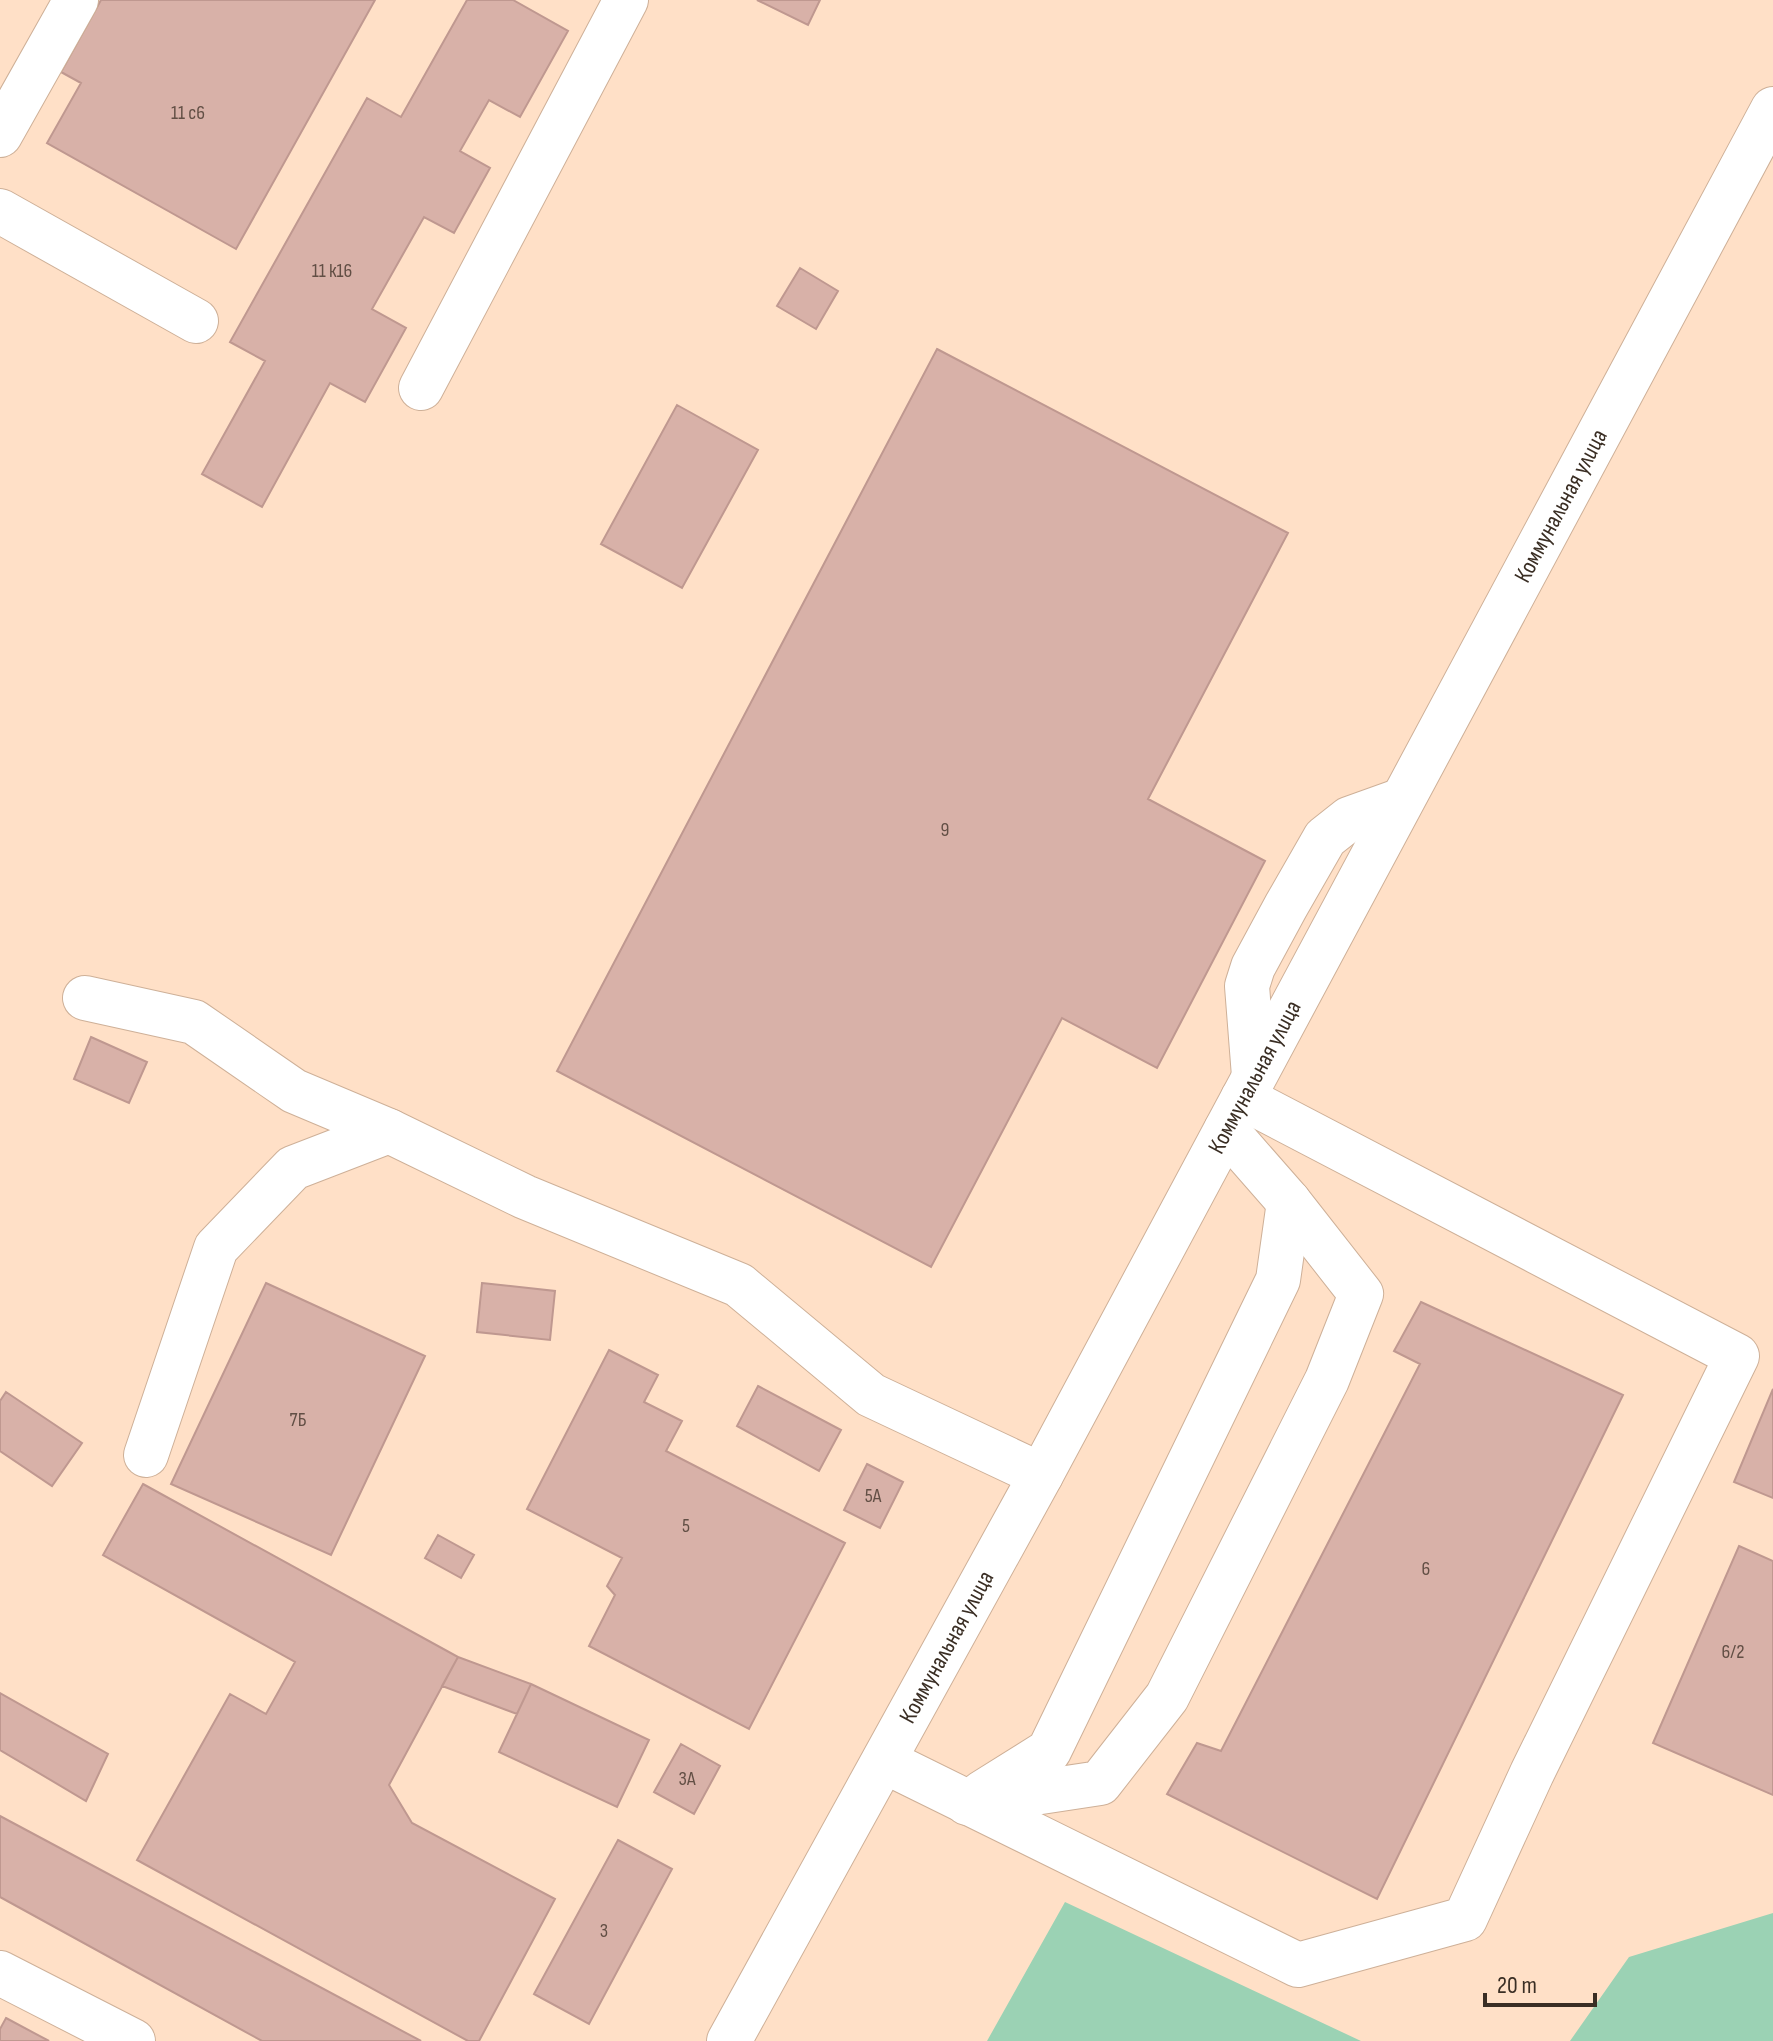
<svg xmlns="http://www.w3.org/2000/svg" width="1773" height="2041" viewBox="0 0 1773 2041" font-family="'Sofia Sans Condensed',sans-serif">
  <rect width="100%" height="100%" fill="#ffe0c7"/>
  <path fill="#9bd2b4" d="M1065,1902L1361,2041H987Z
    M1773,1913V2041H1570L1629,1957Z"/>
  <path fill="#d8b1a8" stroke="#bf9890" stroke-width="2" d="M101,0H375L236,249L47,143L81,83L61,72Z
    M467,0H513L568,31L520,117L489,100L460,151L490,168L454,233L424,217L372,309L406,328L365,402L330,383L262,507L202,474L265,361L230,342L367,98L401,117Z
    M757,0H820L808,25Z
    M800,268L838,291L816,329L777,306Z
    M937,349L1288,533L1148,799L1265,861L1157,1068L1062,1018L931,1267L557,1071Z
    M677,405L758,450L682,588L601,544Z
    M91,1037L147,1062L129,1103L74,1079Z
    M266,1283L425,1356L331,1555L171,1484Z
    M482,1283L555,1291L550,1340L477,1332Z
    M1421,1302L1623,1395L1377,1899L1167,1794L1197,1743L1221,1751L1420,1364L1394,1351Z
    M609,1350L658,1375L644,1402L682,1421L666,1451L845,1543L749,1729L589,1646L615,1595L607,1586L622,1558L527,1509Z
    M758,1386L841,1430L819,1471L737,1426Z
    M1773,1389V1498L1734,1482Z
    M6,1392L82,1443L52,1486L0,1451V1401Z
    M867,1464L903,1482L880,1528L844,1510Z
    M143,1484L458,1657L389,1785L412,1823L555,1899L479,2041H468L137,1860L230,1694L266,1714L295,1662L103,1555Z
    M438,1535L474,1555L461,1578L425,1558Z
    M1739,1546L1773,1561V1795L1653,1743Z
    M458,1657L531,1684L517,1714L442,1686Z
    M531,1684L649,1740L617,1807L499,1752Z
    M0,1693L108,1754L86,1801L0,1750Z
    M681,1744L720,1766L694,1814L654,1792Z
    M0,1816L421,2041H262L0,1897Z
    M618,1840L672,1869L589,2024L534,1994Z
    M6,2018L49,2041H0V2029Z"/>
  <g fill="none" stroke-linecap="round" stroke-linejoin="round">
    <defs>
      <g id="minor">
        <path d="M0,135L76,0"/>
        <path d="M0,211L196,321"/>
        <path d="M421,388L626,0"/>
        <path d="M85,998L194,1022L294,1091L389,1131"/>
        <path d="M1254,1076L1247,986L1253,967L1286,906L1325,838L1349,819L1402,800"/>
        <path d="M146,1455L216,1248L293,1168L389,1131L525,1197L739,1285L871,1395L1041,1475"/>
        <path d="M884,1761L1298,1965L1465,1919L1532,1773L1737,1356L1243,1098"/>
        <path d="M982,1793L1049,1751L1278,1280L1289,1202"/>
        <path d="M967,1803L1100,1783L1167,1697L1327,1380L1361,1294L1289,1202L1226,1130"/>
        <path d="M0,1973L133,2041"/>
        <path id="s1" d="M729,2041L1041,1475L1773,109"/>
      </g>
    </defs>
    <use href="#minor" stroke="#ceb098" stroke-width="46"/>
    <use href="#minor" stroke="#fff" stroke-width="44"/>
  </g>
  <g text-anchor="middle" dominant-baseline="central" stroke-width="7" stroke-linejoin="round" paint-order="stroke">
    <g font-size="20" fill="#624f45">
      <text x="188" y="113">11 с6</text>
      <text x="332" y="271">11 к16</text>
      <text x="945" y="830">9</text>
      <text x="298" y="1420">7Б</text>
      <text x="873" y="1496">5А</text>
      <text x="686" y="1526">5</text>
      <text x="1426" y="1569">6</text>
      <text x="1733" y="1652">6/2</text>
      <text x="687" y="1779">3А</text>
      <text x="604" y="1931">3</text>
    </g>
    <g font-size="24" fill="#3a2e24" stroke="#ffe0c7">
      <text stroke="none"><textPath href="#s1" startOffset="1746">Коммунальная улица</textPath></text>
      <text stroke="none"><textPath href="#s1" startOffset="1098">Коммунальная улица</textPath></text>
      <text stroke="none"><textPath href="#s1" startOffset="450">Коммунальная улица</textPath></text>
    </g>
  </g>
  <path d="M1485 1993v12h110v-12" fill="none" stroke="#3a2e24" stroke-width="4"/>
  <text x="1497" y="1993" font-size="24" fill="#3a2e24" stroke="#ffe0c7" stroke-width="6" paint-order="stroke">20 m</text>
</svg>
